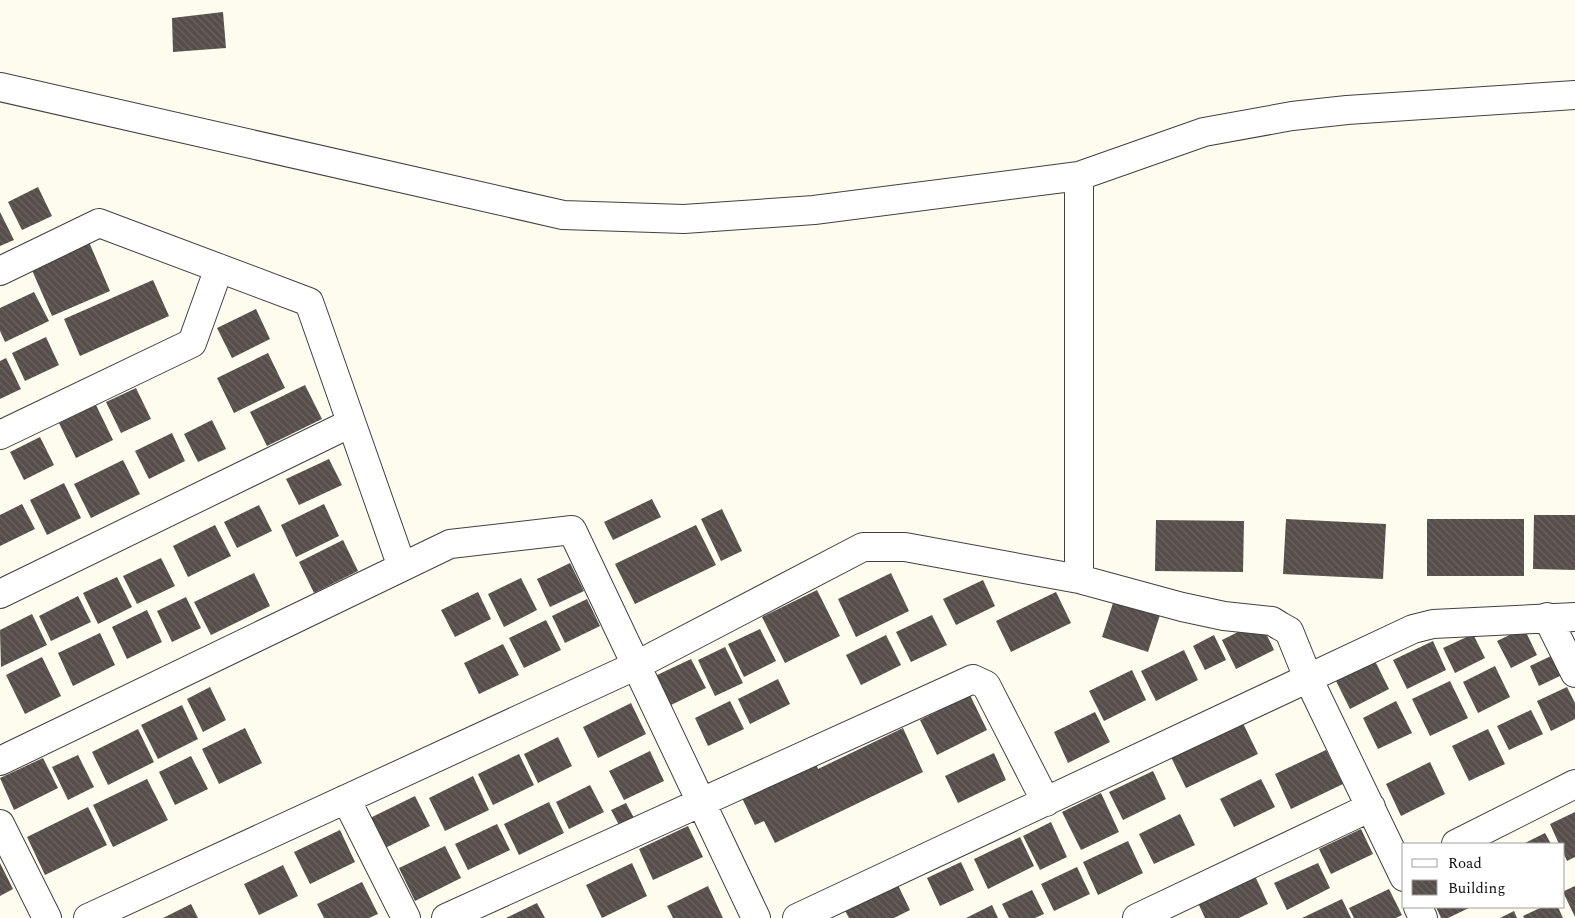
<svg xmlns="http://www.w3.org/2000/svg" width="1575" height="918" viewBox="0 0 1575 918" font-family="Spectral,serif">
  <defs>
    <pattern id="building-back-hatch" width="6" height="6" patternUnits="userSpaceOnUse" patternTransform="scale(1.25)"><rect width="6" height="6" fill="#564e4a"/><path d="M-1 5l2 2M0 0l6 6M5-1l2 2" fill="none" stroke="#696360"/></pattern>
  </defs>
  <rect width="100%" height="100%" fill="#fefbef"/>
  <path fill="url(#building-back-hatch)" d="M223,12L226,48L173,52L172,18Z
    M38,187L52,216L22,230L8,202Z
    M0,212L14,240L0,246Z
    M89,242L110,291L52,316L31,268Z
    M153,280L169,316L80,356L64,319Z
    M34,292L49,321L5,342L0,331V308Z
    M256,309L270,339L232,358L217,328Z
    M46,337L59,365L25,381L12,353Z
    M268,353L285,388L234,413L217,378Z
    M6,358L21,389L0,399V361Z
    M305,385L322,419L267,446L250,412Z
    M136,388L151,419L121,433L106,402Z
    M96,405L113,440L76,458L59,423Z
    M212,420L226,449L198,462L184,434Z
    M172,433L185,461L149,479L135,451Z
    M40,437L54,465L24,480L10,452Z
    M329,459L342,485L299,505L286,479Z
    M123,460L140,494L91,518L74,484Z
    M64,483L81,518L47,535L30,500Z
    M652,499L661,517L613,540L604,522Z
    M22,504L35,529L0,546V515Z
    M324,504L339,536L296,557L281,525Z
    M259,505L272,531L237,548L224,522Z
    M722,509L742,551L721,561L701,519Z
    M1534,515H1575V570L1533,569Z
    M1286,519L1386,524L1383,579L1283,574Z
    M1427,519H1524V576H1427Z
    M1156,520L1244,521L1243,572L1155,571Z
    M215,525L231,556L188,577L173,546Z
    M696,525L716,565L635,604L615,564Z
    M343,540L358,571L314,593L299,562Z
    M161,558L175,586L137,604L123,576Z
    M570,563L584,591L550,607L537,579Z
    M254,573L270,606L211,635L194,602Z
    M891,573L909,611L856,637L838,599Z
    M117,577L132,607L98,624L83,593Z
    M521,578L537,610L504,627L488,594Z
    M983,580L995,606L956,625L943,599Z
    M817,590L840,636L785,663L762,617Z
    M478,592L491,619L455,637L441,610Z
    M1056,592L1071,623L1011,652L996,621Z
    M78,596L91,622L51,641L39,616Z
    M186,597L201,628L172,642L157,611Z
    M587,599L600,626L565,643L552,616Z
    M1114,600L1160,615L1148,652L1102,637Z
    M147,610L162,642L127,659L112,627Z
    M32,614L47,645L1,667L0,630Z
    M932,615L947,645L911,662L896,632Z
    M546,620L561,650L524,668L509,638Z
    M1260,621L1274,650L1236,669L1222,640Z
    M1524,628L1537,655L1511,668L1497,641Z
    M760,629L776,661L744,677L728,644Z
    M100,633L115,665L73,686L58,653Z
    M1473,634L1485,658L1455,673L1443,648Z
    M886,635L901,665L861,685L846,655Z
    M1214,635L1226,660L1205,670L1193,646Z
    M1433,641L1446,670L1407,689L1393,660Z
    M503,644L519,675L479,694L464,663Z
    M725,647L743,683L715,696L698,660Z
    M1184,650L1198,680L1156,701L1141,671Z
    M1553,655L1562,675L1539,686L1530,666Z
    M42,657L61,696L25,714L6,675Z
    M691,659L706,688L669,706L655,676Z
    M1375,661L1389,689L1350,709L1336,681Z
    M1495,666L1510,697L1478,713L1463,682Z
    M1132,670L1146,700L1104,721L1089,691Z
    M778,679L790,704L750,724L738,699Z
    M1450,681L1468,718L1430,736L1412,699Z
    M210,687L226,720L203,732L187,699Z
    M1567,687L1575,703V719L1551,731L1537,701Z
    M970,695L987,730L937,755L920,720Z
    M730,701L744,729L708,746L695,718Z
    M1396,701L1412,733L1378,749L1363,718Z
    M631,703L646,734L598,758L583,727Z
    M182,705L198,739L158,759L141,725Z
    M1531,710L1543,734L1509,750L1497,726Z
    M1095,712L1110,742L1068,763L1054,732Z
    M1241,719L1258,754L1186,788L1169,753Z
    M245,728L262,763L219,784L202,749Z
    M903,728L923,772L775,843L764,821L755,825L741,796L815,761L818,769Z
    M138,729L154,762L108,785L92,752Z
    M1488,729L1505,764L1469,781L1452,746Z
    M558,737L572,766L538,783L524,754Z
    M1326,750L1343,784L1291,809L1275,774Z
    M650,751L664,781L624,800L609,771Z
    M994,753L1006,780L958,803L945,776Z
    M519,754L534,785L493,805L478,774Z
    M78,755L94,787L68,800L52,767Z
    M191,756L208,789L175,805L159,772Z
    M43,758L58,788L14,810L0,778Z
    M1430,762L1445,794L1401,816L1386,784Z
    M1153,771L1166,799L1123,820L1109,792Z
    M473,776L489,810L445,831L429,798Z
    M147,779L168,820L113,847L93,805Z
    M1261,779L1275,807L1234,827L1220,799Z
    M590,785L604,812L569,829L556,802Z
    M1101,793L1119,832L1081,850L1062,812Z
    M415,796L430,826L383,849L368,819Z
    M549,802L564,833L519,855L504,824Z
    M626,803L634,818L619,825L611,810Z
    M88,807L107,845L45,875L27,837Z
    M1575,812V857L1567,861L1564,854V844H1559L1550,824Z
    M1180,814L1195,845L1154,864L1139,834Z
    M1051,822L1067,857L1040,870L1023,836Z
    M497,824L510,850L468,870L455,844Z
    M688,826L703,857L653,880L639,849Z
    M1361,829L1373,854L1331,874L1319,849Z
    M340,830L355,862L310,884L294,852Z
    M1545,833L1551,844H1523Z
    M1020,837L1034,866L988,889L974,859Z
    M1128,841L1143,873L1098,895L1083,862Z
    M445,846L461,878L415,901L399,868Z
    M961,862L974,890L940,906L927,878Z
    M0,863L13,889L0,896Z
    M632,863L647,896L602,918L586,885Z
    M1318,863L1330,888L1287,910L1274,883Z
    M283,865L298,896L259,915L244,884Z
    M1077,867L1090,894L1054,911L1041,884Z
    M1255,876L1268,904L1239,918H1205L1198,903Z
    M896,881L910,910L894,918H849L843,907Z
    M362,882L378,914L369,918H324L317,904Z
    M708,886L723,918H673L667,906Z
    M1575,886V917L1564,894V891Z
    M1389,889L1402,915L1396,918H1354L1349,908Z
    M1032,890L1044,914L1035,918H1009L1002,904Z
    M1342,899L1351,918H1302Z
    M537,903L545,918H506Z
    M191,904L198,918H163Z
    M992,905L998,918H966Z
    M1436,907H1471L1448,918H1441Z
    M1542,907H1558L1563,918H1524L1523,916Z
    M1514,911L1517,918H1500Z"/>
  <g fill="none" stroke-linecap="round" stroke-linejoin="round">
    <defs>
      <path id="minor" d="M0,87L563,215L684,219L814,210L1079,176L1204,132L1292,116L1347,110L1575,95
        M1079,176V579
        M0,271L99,223L309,302L402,567
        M0,435L192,343L219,268
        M0,594L351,423
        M1547,617L1575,673
        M0,761L450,544L572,530L756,918
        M346,799L406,918
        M0,824L47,918
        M1456,844L1575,784
        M1418,907L1423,918
        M88,918L635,666L863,547H905L1079,579L1182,607L1224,616L1272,621L1280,626L1289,631L1308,678L1404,877
        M446,918L973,679L986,685L1046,802
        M797,918L1413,629L1433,624L1575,617
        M1137,918L1371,807"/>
    </defs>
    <use href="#minor" stroke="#414141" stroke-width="30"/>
    <use href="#minor" stroke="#fff" stroke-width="28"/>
  </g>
  <rect x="1402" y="843" width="162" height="65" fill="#ffffff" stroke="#9f9f9f"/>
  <rect x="1412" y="859" width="25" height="8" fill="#ffffff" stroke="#9f9f9f"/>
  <text x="1448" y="868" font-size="15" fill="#0e0e0e">Road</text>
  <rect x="1412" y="880" width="25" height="15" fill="url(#building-back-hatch)" stroke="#9f9f9f"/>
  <text x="1448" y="893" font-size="15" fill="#0e0e0e">Building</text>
</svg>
